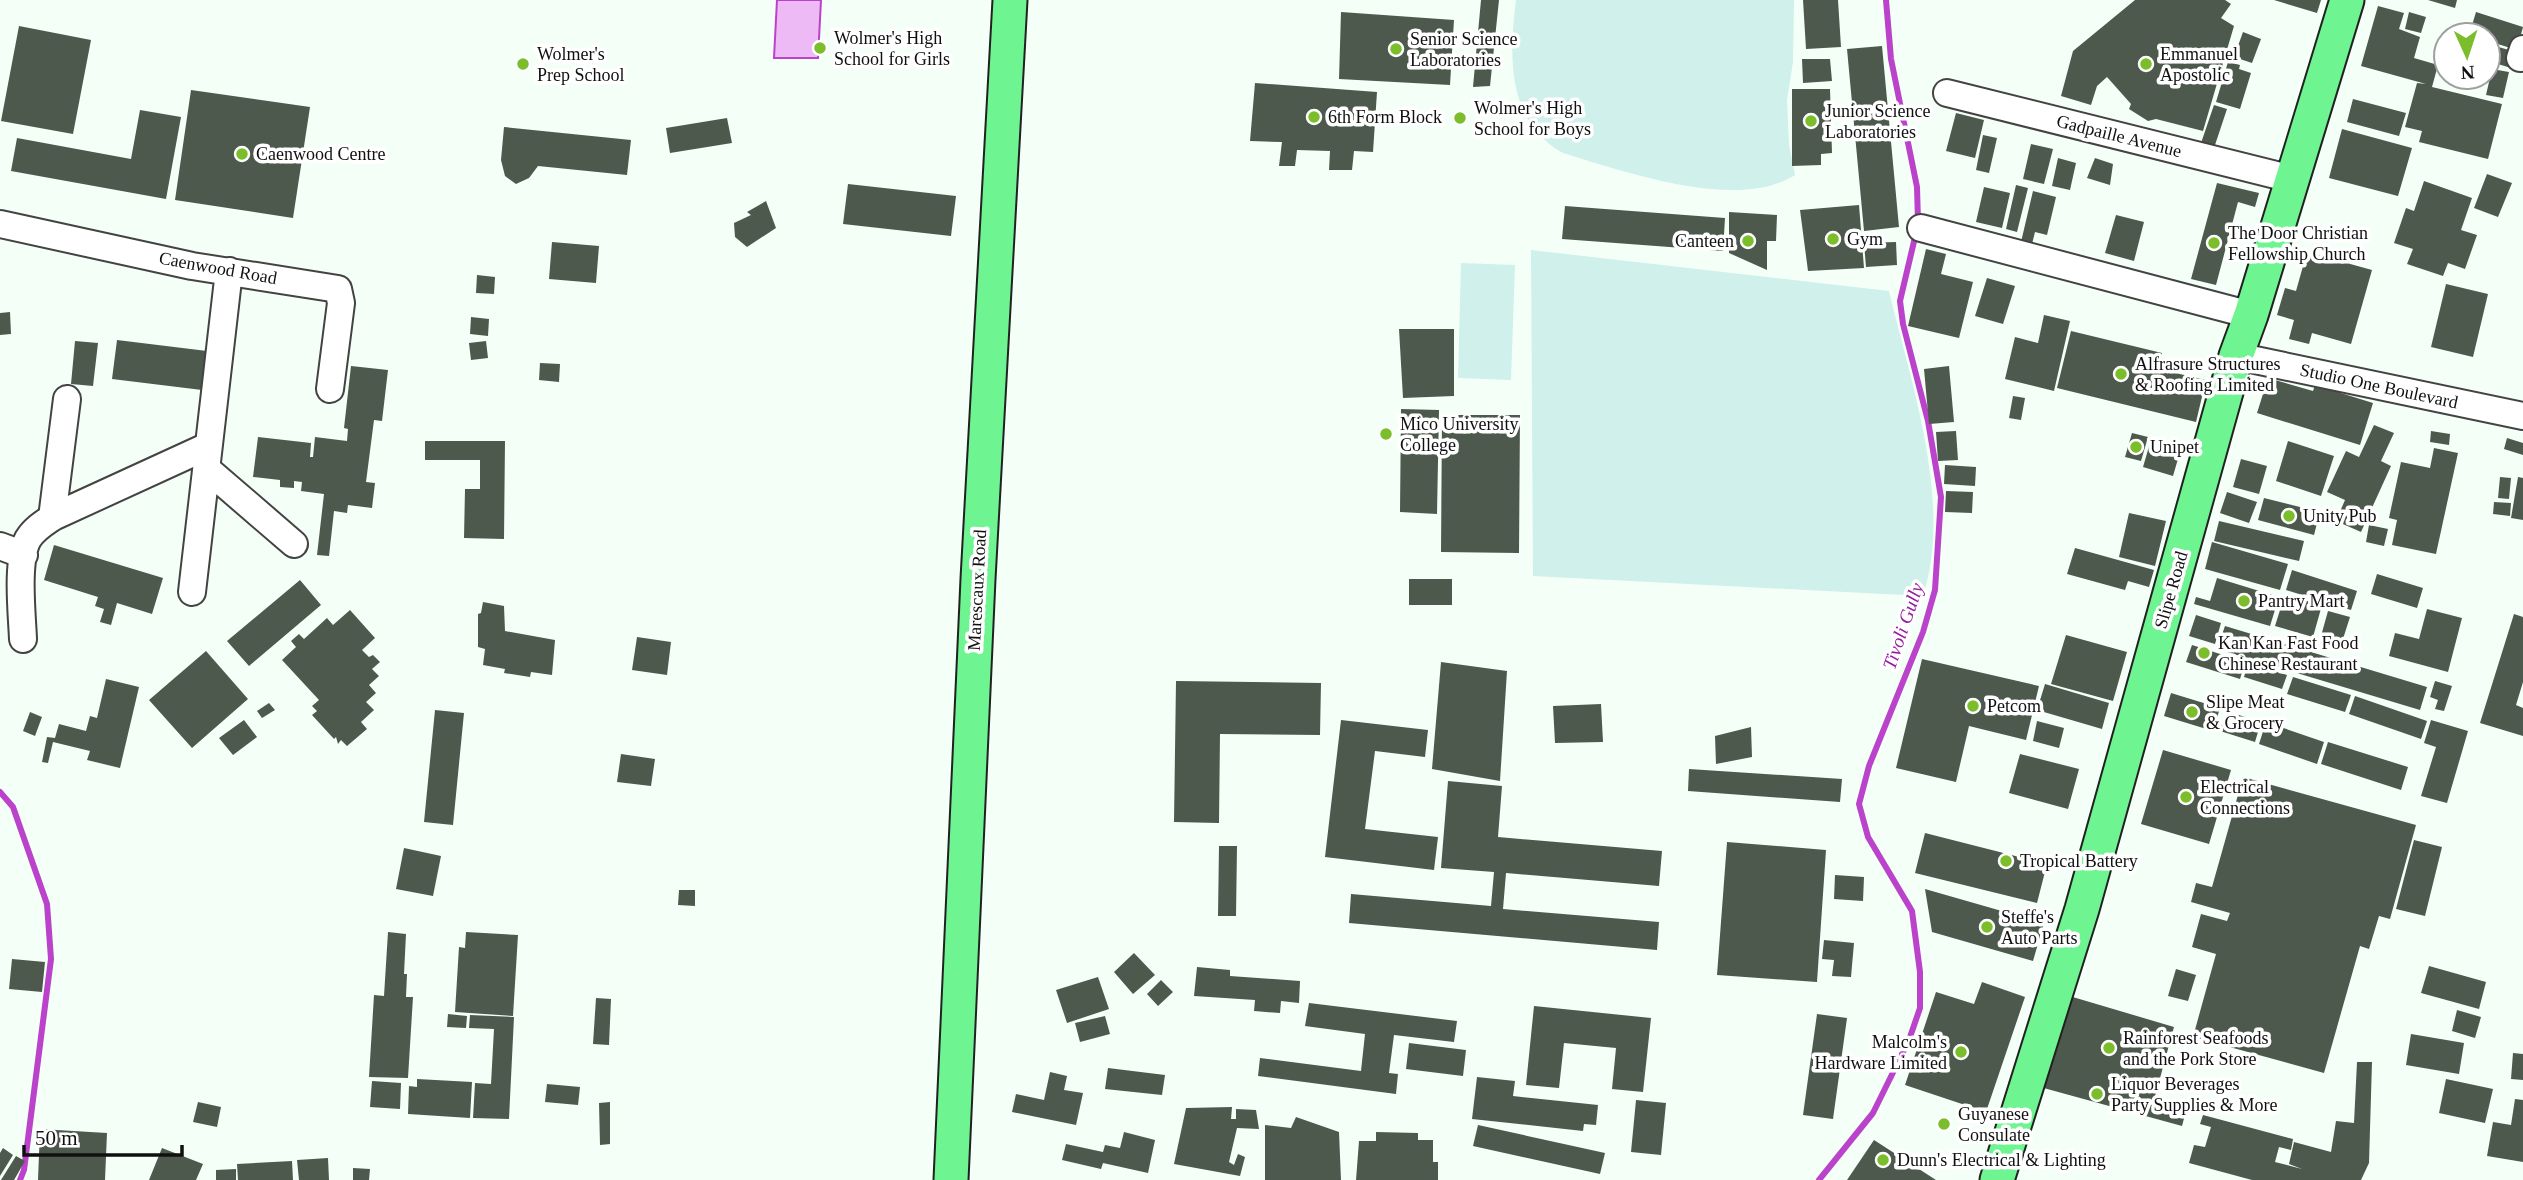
<svg xmlns="http://www.w3.org/2000/svg" width="2523" height="1180" viewBox="0 0 2523 1180" font-family="'Times New Roman',serif">
  <rect width="100%" height="100%" fill="#f4fff7"/>
  <path fill="#cff0eb" d="M1516,0H1794L1793,62L1787,100L1789,145L1795,175C1737,212 1623,171 1563,153C1506,121 1509,56 1516,0Z
    M1531,250L1889,291C1911,383 1953,503 1923,596L1533,576Z
    M1461,263L1515,265L1511,380L1458,378Z"/>
  <path fill="#edbaf5" stroke="#bb42ca" stroke-width="2" d="M777,0H821L818,58H774Z"/>
  <g fill="none" stroke-linecap="round" stroke-linejoin="round">
    <path stroke="#bb42ca" stroke-width="6" d="M1886,0L1891,59L1917,187L1918,222
      M0,792L13,807L47,904L51,959L24,1170L20,1180
      M1819,1180L1873,1113L1909,1040L1920,1008V972L1912,911L1868,837L1859,804L1869,766L1923,632L1935,590L1941,497L1928,421L1903,324L1900,301L1916,233"/>
  </g>
  <path fill="#4e594d" d="M1481,0H1499L1490,86L1473,87Z
    M1803,0H1838L1841,47L1806,49Z
    M2135,0H2225L2231,4L2221,18L2234,26L2203,131L2156,119L2148,121L2129,109L2131,104L2107,77L2097,86L2091,105L2061,96L2073,51Z
    M2274,0H2321L2317,13Z
    M2428,0H2457L2455,8Z
    M2378,6L2404,13L2399,29L2420,37L2414,58L2438,65L2432,87L2502,104L2488,159L2419,142L2422,131L2405,127L2417,83L2426,84L2361,66Z
    M1341,12L1454,20L1450,85L1339,79Z
    M2409,12L2426,17L2421,33L2405,29Z
    M2476,12L2523,27L2517,50L2488,41V35H2469Z
    M19,26L91,40L73,134L1,121Z
    M2243,32L2261,39L2252,63L2234,57Z
    M2488,44L2516,52L2511,68L2488,61Z
    M1882,46L1899,227L1864,231L1847,49Z
    M1802,59H1830L1832,81L1803,83Z
    M2228,62L2240,65L2239,69L2251,73L2240,109L2216,102Z
    M2492,69L2509,72L2503,98L2486,95Z
    M1255,83L1377,92L1373,152L1354,151L1352,170H1329L1330,151L1297,150L1295,166H1279L1282,142L1250,141Z
    M1792,89H1830L1832,153L1821,154V165L1792,166Z
    M191,90L310,107L293,218L175,200Z
    M2353,99L2406,113L2399,136L2347,122Z
    M2214,105L2227,109L2213,151L2200,146Z
    M140,110L181,117L166,199L11,171L17,138L131,159Z
    M1956,113L1984,120L1975,158L1946,151Z
    M727,118L732,143L670,153L666,128Z
    M504,127L631,140L627,175L538,166L529,178L516,184L505,176L501,160Z
    M2342,129L2412,148L2398,196L2329,178Z
    M1983,135L1997,138L1989,173L1976,170Z
    M2031,144L2053,149L2044,184L2023,179Z
    M2058,158L2076,163L2070,190L2052,186Z
    M2095,158L2113,164L2110,185L2087,178Z
    M2487,174L2512,183L2498,217L2474,208Z
    M2424,181L2472,198L2461,230L2477,235L2465,269L2448,263L2443,276L2407,264L2413,249L2394,243L2406,208L2414,211Z
    M2217,183L2259,193L2255,207L2238,202L2216,285L2191,279Z
    M848,184L956,196L951,236L843,224Z
    M2016,185L2028,188L2017,232L2006,229Z
    M1984,187L2010,193L2002,228L1976,222Z
    M2033,191L2056,197L2047,235L2035,232L2032,244L2021,242Z
    M766,201L776,228L747,247L735,237L734,223L751,215L747,212Z
    M1859,205L1864,268L1808,271L1800,210Z
    M1565,206L1725,218L1723,251L1562,239Z
    M1729,212L1777,215L1776,241H1767V270L1729,253Z
    M2116,215L2144,222L2134,261L2105,253Z
    M552,242L599,246L596,283L549,279Z
    M1896,242L1897,265L1866,267L1864,243Z
    M1926,249L1946,254L1941,274L1973,282L1959,338L1908,326Z
    M2307,252L2372,270L2351,344L2312,333L2309,344L2289,339L2294,320L2277,315L2285,288L2296,291Z
    M477,275L495,277L494,294L476,293Z
    M1987,278L2015,286L2003,324L1975,316Z
    M2446,284L2488,294L2473,357L2431,347Z
    M10,312L11,334L0,335V313Z
    M2044,315L2070,321L2054,391L2005,379L2015,337L2038,343Z
    M471,317L489,319L488,336L470,334Z
    M1399,329H1454V396L1403,398Z
    M2071,331L2162,353L2158,369L2206,380L2196,422L2057,388Z
    M117,340L207,351L202,390L112,379Z
    M75,341L98,343L93,386L71,384Z
    M486,341L488,358L471,360L469,343Z
    M540,363L560,364L559,382L539,380Z
    M351,366L388,370L382,421L374,420L366,482L375,483L372,508L348,505L347,513L334,511L329,556L317,555L324,494L301,491L302,482L294,481V488L280,487V480L253,477L258,437L311,443L310,457H313L315,437L347,441L348,429L344,428Z
    M1949,366L1954,422L1929,424L1924,369Z
    M2268,378L2313,391L2315,385L2373,403L2360,445L2257,413Z
    M2013,396L2025,398L2021,420L2009,418Z
    M1401,409L1439,410L1437,514L1400,512Z
    M1442,415H1520L1519,553L1441,552Z
    M2374,425L2394,433L2381,461L2391,466L2361,532L2336,521L2345,500L2327,492L2346,451L2359,457Z
    M1956,431L1958,460L1938,461L1936,432Z
    M2431,431L2450,434L2449,445L2430,442Z
    M2132,433L2148,437L2141,461L2125,457Z
    M2507,438L2523,443V455L2504,449Z
    M425,441H505L504,539L464,538L465,489H480V460H425Z
    M2288,441L2334,456L2321,496L2276,481Z
    M2150,443L2180,452L2173,476L2143,467Z
    M2434,448L2458,453L2436,554L2392,545L2397,520L2389,518L2401,462L2430,468Z
    M2241,459L2267,466L2259,494L2233,487Z
    M1945,465L1976,467L1975,486L1944,484Z
    M2500,477L2511,478L2509,499L2498,498Z
    M2518,477L2523,478V520L2511,518Z
    M1946,491L1973,492L1972,513L1945,512Z
    M2227,492L2257,502L2249,523L2220,513Z
    M2264,498L2320,512L2314,535L2258,520Z
    M2494,502L2511,503L2510,516L2493,514Z
    M2129,513L2166,521L2155,566L2119,557Z
    M2219,521L2304,541L2299,561L2214,541Z
    M2369,525L2388,529L2384,546L2366,542Z
    M2212,542L2288,564L2280,590L2205,569Z
    M54,545L163,578L152,614L117,603L111,625L100,622L104,609L95,606L98,597L44,580Z
    M2075,548L2154,570L2149,587L2128,581L2125,590L2067,574Z
    M2292,570L2357,591L2351,610L2286,590Z
    M2377,574L2423,588L2417,608L2371,594Z
    M2217,578L2279,597L2270,626L2194,604L2196,597L2210,601Z
    M1409,579H1452V605H1409Z
    M300,580L321,605L249,666L227,641Z
    M2285,594L2322,605L2313,637L2275,626Z
    M483,602L504,606L505,631L555,640L552,675L531,672L530,677L504,673L505,669L483,665L485,649L478,647V614L481,613Z
    M2427,609L2462,618L2448,672L2389,656L2395,633L2419,639Z
    M350,610L375,638L362,650L369,657L373,655L380,662L372,669L379,676L369,685L376,693L366,702L374,710L361,722L367,729L347,746L341,740L338,744L336,737L334,739L312,715L317,711L312,706L319,700L282,660L296,647L291,641L299,634L304,639L327,618L333,625Z
    M2328,611L2350,617L2342,642L2321,636Z
    M2514,614L2523,617V682L2516,705L2523,708V736L2480,723Z
    M2196,615L2221,623L2215,644L2189,636Z
    M2225,626L2427,687L2420,710L2217,649Z
    M2066,635L2127,652L2113,701L2051,684Z
    M637,637L671,642L667,675L632,670Z
    M2192,645L2245,662L2240,679L2186,662Z
    M206,651L248,699L192,748L149,700Z
    M1922,659L2039,686L2026,740L1969,726L1956,782L1896,768Z
    M1441,662L1507,671L1500,781L1432,769Z
    M2248,663L2287,675L2282,689L2244,677Z
    M2293,677L2351,695L2345,712L2287,694Z
    M106,679L139,687L120,768L87,760L90,751L53,742L48,763L42,762L47,737L55,738L59,724L86,731L90,716L97,718Z
    M1176,681L1321,683L1320,735L1220,734L1219,823L1174,822Z
    M2435,681L2452,686L2444,711L2435,709L2438,700L2430,697Z
    M2045,684L2109,703L2102,729L2037,710Z
    M2171,693L2220,708L2213,731L2164,716Z
    M2355,696L2427,721L2421,739L2349,714Z
    M269,703L275,710L262,718L257,711Z
    M1601,704L1603,742L1555,743L1553,706Z
    M435,710L464,713L453,825L424,822Z
    M2226,711L2261,722L2255,742L2220,731Z
    M30,712L42,717L35,736L23,731Z
    M244,720L257,737L233,755L219,738Z
    M1341,720L1428,730L1425,757L1375,751L1365,829L1438,837L1434,870L1325,857Z
    M2431,720L2468,731L2447,803L2421,796L2436,747L2424,743Z
    M2037,721L2064,728L2059,748L2033,741Z
    M2266,722L2324,742L2317,764L2259,744Z
    M1751,727L1752,757L1716,764L1715,736Z
    M2328,742L2408,767L2401,790L2321,764Z
    M2163,750L2231,770L2209,844L2141,824Z
    M621,754L655,759L651,786L617,782Z
    M2020,754L2079,769L2068,809L2009,793Z
    M1689,769L1842,779L1840,802L1688,791Z
    M2243,777L2416,825L2390,919L2379,916L2369,949L2360,946L2324,1073L2193,1037L2216,954L2192,947L2201,914L2227,921L2230,913L2191,902L2196,883L2212,887Z
    M1448,781L1502,786L1498,837L1662,851L1659,886L1506,873L1503,909L1659,922L1657,950L1349,923L1351,894L1491,906L1494,872L1441,868Z
    M1925,833L2047,864L2037,903L1915,873Z
    M2414,840L2442,847L2425,916L2396,909Z
    M1727,842L1826,850L1817,982L1717,975Z
    M1219,846H1237L1236,916H1218Z
    M404,848L441,856L433,896L396,889Z
    M1835,875L1864,877L1863,901L1834,899Z
    M1925,889L2044,923L2033,961L1932,932Z
    M679,890H695V906L678,905Z
    M388,932L406,934L404,974H407L406,997H413L408,1078L369,1077L374,995L384,996Z
    M466,932L518,935L513,1016L455,1012L459,947L465,948Z
    M1824,940L1854,943L1851,977L1832,976L1834,960L1822,959Z
    M1134,953L1155,975L1133,994L1114,972Z
    M12,959L45,962L42,992L9,989Z
    M2429,966L2486,982L2479,1009L2421,993Z
    M1197,967L1230,970V976L1300,981L1299,1003L1281,1001L1280,1013L1254,1011L1255,1000L1194,996Z
    M2176,969L2196,975L2188,1001L2168,996Z
    M1098,977L1109,1009L1067,1023L1056,990Z
    M1161,980L1173,992L1158,1006L1147,994Z
    M1982,982L2025,997L1986,1112L1905,1085L1936,992L1974,1004Z
    M2066,995L2174,1027L2154,1100L2187,1107L2182,1126L2040,1087Z
    M596,998L611,999L609,1045L593,1044Z
    M1309,1003L1457,1021L1454,1042L1394,1035L1389,1073L1398,1074L1396,1094L1258,1076L1260,1058L1361,1071L1365,1034L1305,1026Z
    M1534,1006L1651,1018L1643,1092L1612,1089L1616,1048L1564,1043L1559,1088L1526,1085Z
    M2457,1010L2481,1017L2475,1038L2452,1031Z
    M448,1014L467,1016L466,1028L447,1027Z
    M1817,1014L1847,1018L1833,1119L1803,1115Z
    M470,1015L514,1017L509,1119L473,1118L475,1083L491,1084L494,1029L469,1028Z
    M1105,1016L1110,1034L1080,1042L1075,1023Z
    M2411,1034L2464,1043L2459,1074L2406,1065Z
    M1409,1043L1466,1050L1463,1076L1406,1069Z
    M2513,1053L2523,1054V1080L2511,1079Z
    M2357,1062H2372L2369,1163L2361,1180H2252L2189,1163L2194,1145L2205,1147L2211,1127L2200,1124L2203,1115L2293,1139L2291,1150L2279,1147L2275,1162L2302,1169L2289,1164L2294,1142L2331,1152L2336,1121L2354,1123Z
    M1108,1068L1165,1075L1162,1095L1105,1089Z
    M1050,1072L1067,1076L1064,1090L1083,1093L1076,1125L1012,1112L1016,1094L1044,1100Z
    M1477,1077L1515,1081L1513,1096L1598,1105L1596,1125L1584,1124L1583,1131L1472,1119Z
    M417,1079L472,1082L470,1118L408,1114L409,1086L417,1087Z
    M2446,1079L2493,1089L2485,1123L2439,1113Z
    M372,1081L401,1083L400,1109L370,1107Z
    M547,1084L580,1087L578,1105L545,1102Z
    M2515,1099L2523,1100V1162L2487,1156L2493,1122L2511,1125Z
    M1636,1100L1666,1103L1661,1155L1631,1152Z
    M198,1102L221,1107L217,1127L193,1122Z
    M610,1102V1144L600,1145L599,1103Z
    M1232,1107L1231,1119H1236V1109L1256,1110L1259,1129L1237,1128L1229,1162L1234,1165L1238,1154L1245,1157L1240,1176L1174,1164L1186,1108Z
    M1296,1117L1339,1132L1341,1180H1265V1125L1291,1128Z
    M1478,1125L1605,1153L1600,1174L1473,1146Z
    M40,1129L107,1133L105,1180H38Z
    M1124,1132L1155,1140L1148,1173L1103,1163L1101,1169L1062,1160L1066,1144L1103,1152L1105,1145L1120,1148Z
    M1376,1132L1418,1133V1140H1433V1162H1438V1180H1356L1359,1141H1376Z
    M1874,1140L1936,1180H1847Z
    M3,1148L13,1155L0,1176V1153Z
    M162,1148L203,1164L196,1180H149Z
    M16,1156L25,1161L14,1180H1Z
    M328,1158L329,1180H299L297,1160Z
    M292,1161L293,1180H238L237,1164Z
    M353,1168L370,1169L369,1180H353Z
    M236,1169V1180H216V1170Z"/>
  <g fill="none" stroke-linecap="round" stroke-linejoin="round">
    <defs>
      <path id="minor" d="M2520,58L2523,49
        M1947,93L2292,179
        M0,224L192,266L338,289L341,303L330,389
        M1921,228L2251,315
        M2236,356L2523,416
        M207,469L294,544
        M52,518L67,399
        M0,546L24,555
        M192,592L229,271
        M23,639C22,614 16,561 28,539C34,529 44,523 53,517L208,446"/>
      <path id="major" d="M951,1180L978,579L1010,0
        M1997,1180L2082,909L2236,356L2251,315L2347,0"/>
    </defs>
    <use href="#minor" stroke="#434343" stroke-width="30"/>
    <use href="#major" stroke="#212121" stroke-width="37"/>
    <use href="#minor" stroke="#fff" stroke-width="26"/>
    <use href="#major" stroke="#6ef490" stroke-width="33"/>
  </g>
  <g fill="#7cbd2b" stroke="#fff" stroke-width="2.5">
    <circle cx="820" cy="48" r="7"/>
    <circle cx="1396" cy="49" r="7"/>
    <circle cx="523" cy="64" r="7"/>
    <circle cx="2146" cy="64" r="7"/>
    <circle cx="1314" cy="117" r="7"/>
    <circle cx="1460" cy="118" r="7"/>
    <circle cx="1811" cy="121" r="7"/>
    <circle cx="242" cy="154" r="7"/>
    <circle cx="1833" cy="239" r="7"/>
    <circle cx="1748" cy="241" r="7"/>
    <circle cx="2214" cy="243" r="7"/>
    <circle cx="2121" cy="374" r="7"/>
    <circle cx="1386" cy="434" r="7"/>
    <circle cx="2136" cy="447" r="7"/>
    <circle cx="2289" cy="516" r="7"/>
    <circle cx="2244" cy="601" r="7"/>
    <circle cx="2204" cy="653" r="7"/>
    <circle cx="1973" cy="706" r="7"/>
    <circle cx="2192" cy="712" r="7"/>
    <circle cx="2186" cy="797" r="7"/>
    <circle cx="2006" cy="861" r="7"/>
    <circle cx="1987" cy="927" r="7"/>
    <circle cx="2109" cy="1048" r="7"/>
    <circle cx="1961" cy="1052" r="7"/>
    <circle cx="2097" cy="1094" r="7"/>
    <circle cx="1944" cy="1124" r="7"/>
    <circle cx="1883" cy="1160" r="7"/>
  </g>
  <g text-anchor="middle" dominant-baseline="central" stroke-width="7" stroke-linejoin="round" paint-order="stroke">
    <g font-size="18" fill="#101010" stroke="#fff" text-anchor="start">
      <text x="834" y="38">Wolmer's High<tspan x="834" dy="21">School for Girls</tspan></text>
      <text x="1410" y="39">Senior Science<tspan x="1410" dy="21">Laboratories</tspan></text>
      <text x="537" y="54">Wolmer's<tspan x="537" dy="21">Prep School</tspan></text>
      <text x="2160" y="54">Emmanuel<tspan x="2160" dy="21">Apostolic</tspan></text>
      <text x="1474" y="108">Wolmer's High<tspan x="1474" dy="21">School for Boys</tspan></text>
      <text x="1825" y="111">Junior Science<tspan x="1825" dy="21">Laboratories</tspan></text>
      <text x="1328" y="117">6th Form Block</text>
      <text x="256" y="154">Caenwood Centre</text>
      <text x="2228" y="233">The Door Christian<tspan x="2228" dy="21">Fellowship Church</tspan></text>
      <text x="1847" y="239">Gym</text>
      <text x="1734" y="241" text-anchor="end">Canteen</text>
      <text x="2135" y="364">Alfrasure Structures<tspan x="2135" dy="21">&amp; Roofing Limited</tspan></text>
      <text x="1400" y="424">Mico University<tspan x="1400" dy="21">College</tspan></text>
      <text x="2150" y="447">Unipet</text>
      <text x="2303" y="516">Unity Pub</text>
      <text x="2258" y="601">Pantry Mart</text>
      <text x="2218" y="643">Kan Kan Fast Food<tspan x="2218" dy="21">Chinese Restaurant</tspan></text>
      <text x="2206" y="702">Slipe Meat<tspan x="2206" dy="21">&amp; Grocery</tspan></text>
      <text x="1987" y="706">Petcom</text>
      <text x="2200" y="787">Electrical<tspan x="2200" dy="21">Connections</tspan></text>
      <text x="2020" y="861">Tropical Battery</text>
      <text x="2001" y="917">Steffe's<tspan x="2001" dy="21">Auto Parts</tspan></text>
      <text x="2123" y="1038">Rainforest Seafoods<tspan x="2123" dy="21">and the Pork Store</tspan></text>
      <text x="1947" y="1042" text-anchor="end">Malcolm's<tspan x="1947" dy="21">Hardware Limited</tspan></text>
      <text x="2111" y="1084">Liquor Beverages<tspan x="2111" dy="21">Party Supplies &amp; More</tspan></text>
      <text x="1958" y="1114">Guyanese<tspan x="1958" dy="21">Consulate</tspan></text>
      <text x="1897" y="1160">Dunn's Electrical &amp; Lighting</text>
    </g>
    <g font-size="18" fill="#101010" stroke="#fff">
      <text transform="translate(2119 136) rotate(14)">Gadpaille Avenue</text>
      <text transform="translate(218 268) rotate(10)">Caenwood Road</text>
      <text transform="translate(2379 386) rotate(12)">Studio One Boulevard</text>
      <text transform="translate(977 590) rotate(-87)">Marescaux Road</text>
      <text transform="translate(2171 590) rotate(-74)">Slipe Road</text>
    </g>
    <g font-size="19" font-style="italic" fill="#971ba0" stroke="#fff">
      <text transform="translate(1903 626) rotate(-71)">Tivoli Gully</text>
    </g>
  </g>
  <g transform="translate(2467 56) rotate(177)"><circle r="33" fill="#ffffff" stroke="#9f9f9f" stroke-width="2"/>
  <path d="M0-5L12 26L0 18L-12 26Z" fill="#7cbd2b"/>
  <text y="-10" font-size="19" font-weight="bold" text-anchor="middle" fill="#101010">N</text>
  </g>
  <path d="M24 1145v10h158v-10" fill="none" stroke="#101010" stroke-width="3.5"/>
  <text x="35" y="1145" font-size="21" fill="#101010" stroke="#ffffff" stroke-width="5" paint-order="stroke">50 m</text>
</svg>
